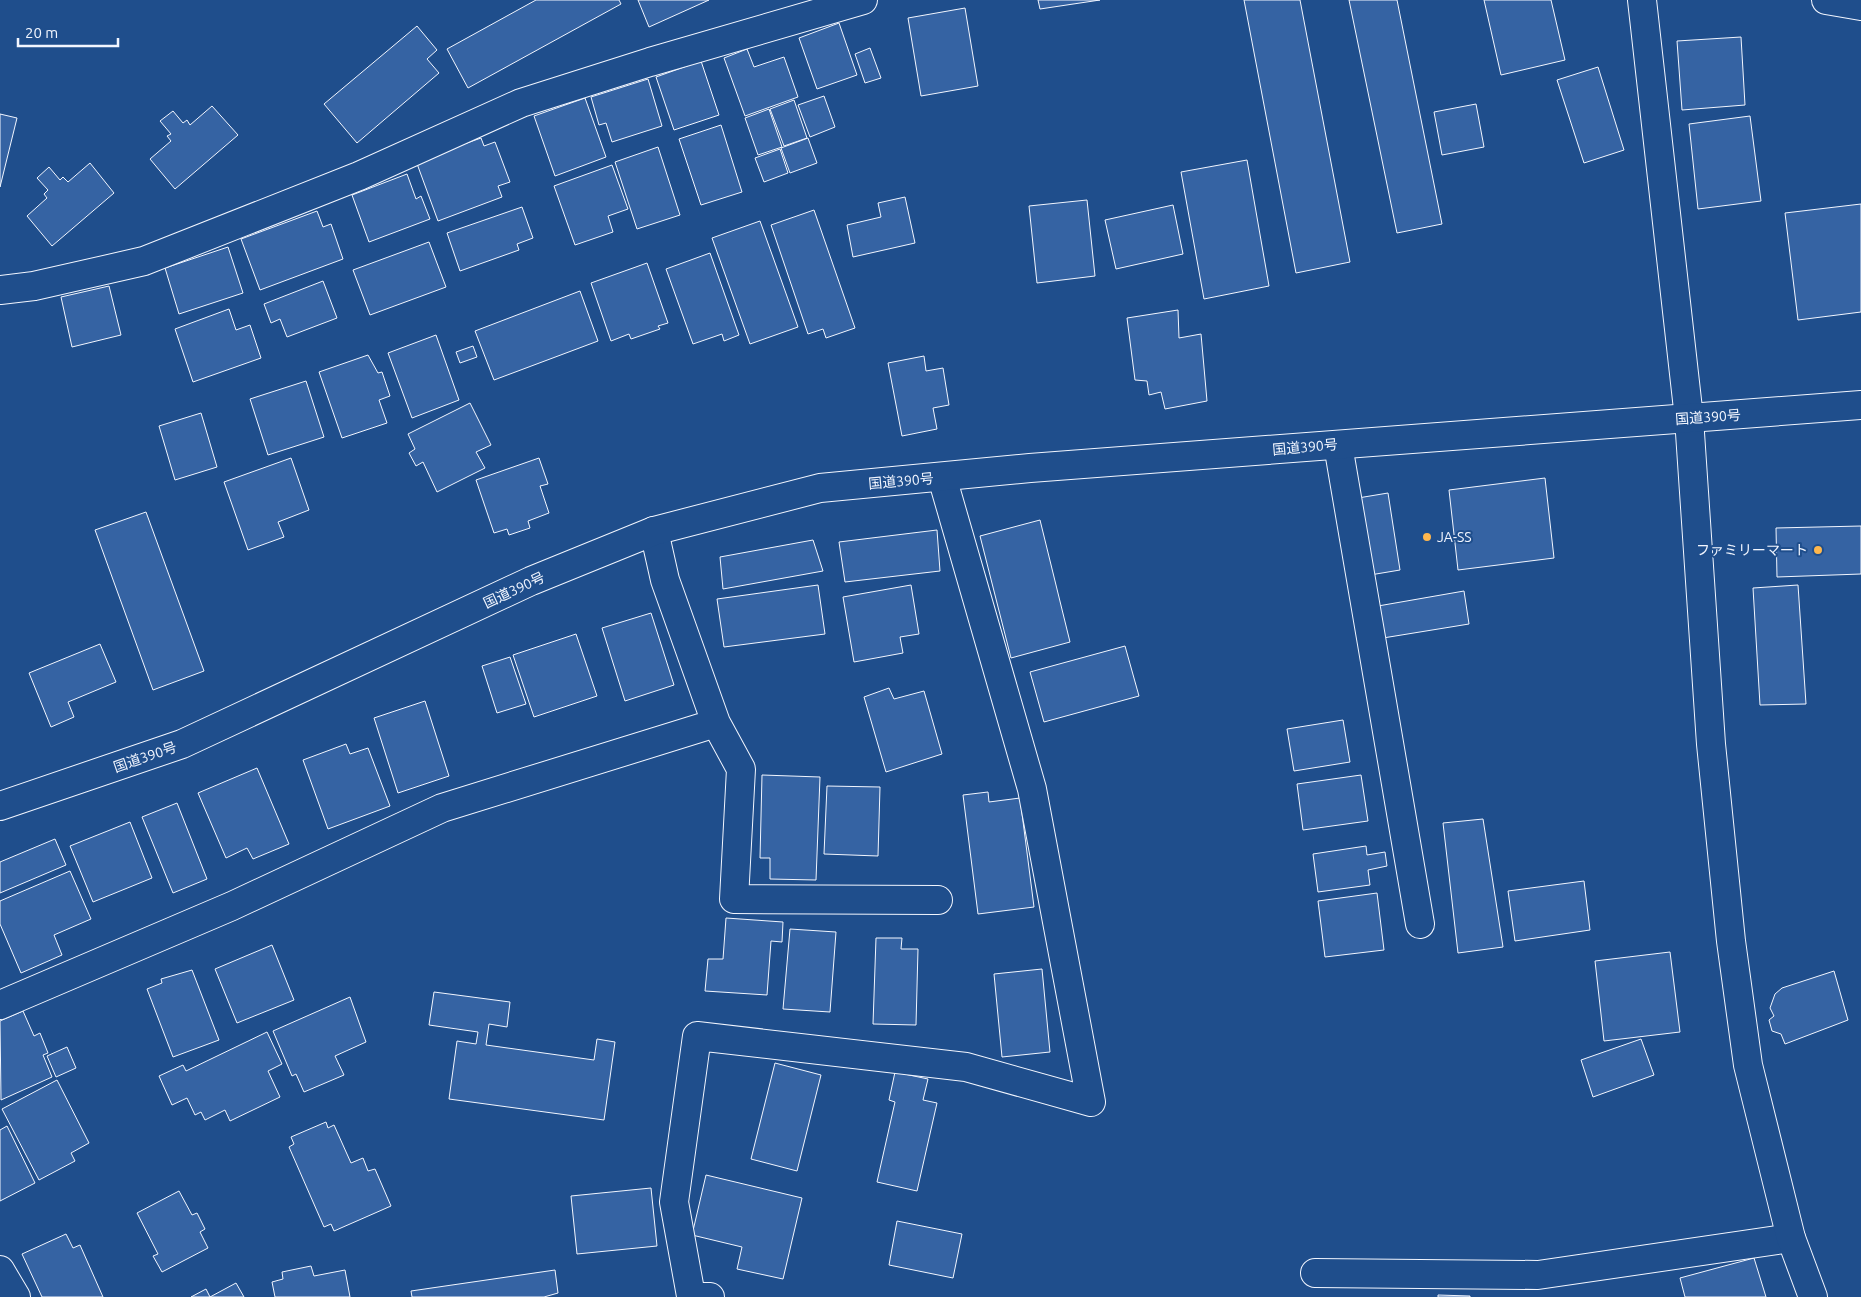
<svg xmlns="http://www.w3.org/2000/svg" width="1861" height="1297" viewBox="0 0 1861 1297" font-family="Ubuntu,'Noto Sans JP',sans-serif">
  <rect width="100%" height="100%" fill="#1f4e8c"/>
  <path fill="#3563a3" stroke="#f2f6ff" d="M536,0H619L621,4L468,88L447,49Z
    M638,0H709L649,27Z
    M1038,0H1100L1040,9Z
    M1244,0H1300L1350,262L1296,273Z
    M1349,0H1397L1442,224L1397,233Z
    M1484,0H1551L1565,60L1501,75Z
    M965,8L978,86L921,96L908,18Z
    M839,23L857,75L817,89L799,38Z
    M417,26L437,50L427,59L439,73L357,143L324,104Z
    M1741,37L1745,105L1682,110L1677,41Z
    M870,48L881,78L865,83L855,54Z
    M747,49L754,67L784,57L798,97L745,116L724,58Z
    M701,61L719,115L674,130L656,77Z
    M1598,67L1624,150L1584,163L1557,80Z
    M648,79L662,126L612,142L606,123L599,125L591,97Z
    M824,96L835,127L810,137L798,105Z
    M585,98L606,157L555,176L534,116Z
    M794,100L807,138L784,146L770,109Z
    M1476,104L1484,147L1442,155L1434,112Z
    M212,106L238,135L175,189L150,159L171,141L167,136L171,134L160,121L173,111L183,123L187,120L190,125Z
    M769,109L782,147L758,155L745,118Z
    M0,114L17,118L0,187Z
    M1750,116L1761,201L1698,209L1689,124Z
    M721,125L742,192L701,205L679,139Z
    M481,138L484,146L495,142L510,182L498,186L502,197L438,221L416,161Z
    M808,138L817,163L790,173L781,148Z
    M658,147L680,215L637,229L615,162Z
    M780,149L788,173L764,182L755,158Z
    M1247,160L1269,286L1204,299L1181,172Z
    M90,163L114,193L52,246L27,216L47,198L44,194L48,190L37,178L49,167L60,180L63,177L68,182Z
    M612,165L628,209L608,216L613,232L575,245L554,186Z
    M407,174L416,199L421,196L430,219L369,242L352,195Z
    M905,197L915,243L853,257L847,225L881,217L878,203Z
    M1087,200L1095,276L1037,283L1029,206Z
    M1861,204V312L1798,320L1785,213Z
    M1173,205L1183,254L1116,269L1105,220Z
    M522,207L533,238L517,244L519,250L460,271L447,233Z
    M814,210L855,328L826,338L823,329L808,334L771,225Z
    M317,211L323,227L331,224L343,259L260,290L241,239Z
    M760,221L798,327L750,344L712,238Z
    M429,242L446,287L370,315L353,270Z
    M228,247L243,293L179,314L165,268Z
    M710,253L739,335L724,341L722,334L693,344L666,269Z
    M647,263L668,323L658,326L660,329L631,339L629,334L611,341L591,283Z
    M323,281L337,318L287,337L280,319L271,323L264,304Z
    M109,286L121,335L72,347L61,297Z
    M580,291L598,341L494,380L475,331Z
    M229,309L236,330L250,325L261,358L193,382L175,329Z
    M1178,310L1179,338L1201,334L1207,401L1165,409L1161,392L1149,395L1147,381L1135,380L1127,318Z
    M436,335L459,400L412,418L388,353Z
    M473,346L477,357L460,363L456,352Z
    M368,355L378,373L382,372L390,396L379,400L387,423L342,438L319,372Z
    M924,356L926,371L943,368L949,405L933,408L937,429L902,436L888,363Z
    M306,381L324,437L268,455L250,399Z
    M470,403L491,445L476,452L485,468L437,492L423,462L416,466L409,453L415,449L408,434Z
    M201,413L217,467L175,480L159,426Z
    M291,458L309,510L278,522L284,537L248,550L224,482Z
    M539,458L548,484L540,486L549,513L528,521L530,528L509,535L507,529L494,533L476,480Z
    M1545,478L1554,558L1458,570L1449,490Z
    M1388,493L1400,570L1370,575L1358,498Z
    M146,512L204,671L153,690L95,530Z
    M1040,520L1070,642L1011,658L980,536Z
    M1861,526V574L1777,577L1776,528Z
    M937,530L940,571L845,582L839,542Z
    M813,540L823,571L723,589L720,557Z
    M818,585L825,634L724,647L717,599Z
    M911,585L919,634L900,637L903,653L854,662L843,597Z
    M1798,585L1806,704L1760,705L1753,588Z
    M1464,591L1469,624L1383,638L1378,606Z
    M651,613L674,685L625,701L602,628Z
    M576,634L597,696L534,717L513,655Z
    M100,644L116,682L68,702L74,717L51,727L29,673Z
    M1125,646L1139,696L1044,722L1030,672Z
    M510,657L526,704L497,713L482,666Z
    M889,688L894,699L924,691L942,754L886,772L864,697Z
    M425,701L449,776L398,793L374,718Z
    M1343,720L1350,762L1294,771L1287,729Z
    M346,744L350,754L368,748L390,806L328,829L303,760Z
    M257,768L289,844L253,859L247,848L226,858L198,793Z
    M762,775L820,777L816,880L770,879V858H760Z
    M1361,775L1368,821L1303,830L1297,784Z
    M827,786L880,787L878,856L824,854Z
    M988,792L989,802L1020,798L1034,907L978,914L963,795Z
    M177,803L207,879L173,893L142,817Z
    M1483,819L1503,947L1458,953L1443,823Z
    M130,822L152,878L93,902L70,846Z
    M55,839L66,865L0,893V862Z
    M1366,846L1367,855L1385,852L1387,866L1368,870L1370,885L1318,892L1313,854Z
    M70,871L91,919L54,935L62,955L21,973L0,924V901Z
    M1584,881L1590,930L1515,941L1508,891Z
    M1377,893L1384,950L1325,957L1318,901Z
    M726,918L783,922L782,942L771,941L767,995L705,991L708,959H723Z
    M790,929L836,932L830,1012L783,1009Z
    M876,938H902L901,949H918L916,1025L873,1024Z
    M272,945L294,1000L237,1023L215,969Z
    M1670,952L1680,1032L1604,1041L1595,961Z
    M1042,969L1050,1052L1002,1057L994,974Z
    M192,970L219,1040L173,1057L147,989L162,983L161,979Z
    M1834,971L1848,1020L1785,1044L1781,1034L1772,1031L1769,1020L1774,1016L1770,1008L1775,994L1782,988Z
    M434,992L510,1002L507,1027L489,1024L486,1045L594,1060L597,1039L615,1042L604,1120L449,1099L457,1041L476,1044L478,1032L429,1025Z
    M350,997L366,1042L335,1056L344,1075L304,1092L296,1074L292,1076L273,1031Z
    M23,1011L34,1036L40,1033L48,1053L43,1055L52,1077L1,1100L0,1021Z
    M267,1032L282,1064L268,1071L280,1097L230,1121L225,1110L205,1120L201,1112L195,1115L187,1098L172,1105L159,1076L183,1065L186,1071Z
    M1641,1039L1654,1075L1593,1097L1581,1060Z
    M67,1047L76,1068L56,1077L47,1056Z
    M775,1063L821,1075L797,1171L751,1159Z
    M895,1072L928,1079L923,1100L937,1103L917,1191L877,1182L895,1102L889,1100Z
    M57,1080L89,1143L71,1153L75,1161L39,1180L2,1109Z
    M326,1122L328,1128L334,1125L351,1163L363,1158L368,1171L375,1169L391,1206L334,1231L331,1224L324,1227L289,1147L294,1144L291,1137Z
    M7,1126L35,1183L0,1201V1130Z
    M706,1175L802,1198L783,1279L737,1269L742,1247L692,1235Z
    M651,1188L657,1246L577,1254L571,1196Z
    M179,1191L192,1215L197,1213L205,1229L200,1232L208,1248L162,1272L153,1256L158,1254L137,1213Z
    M897,1221L962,1234L953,1278L889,1265Z
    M66,1234L73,1248L80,1245L103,1297H42L22,1254Z
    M1754,1258L1766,1297H1685L1680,1278Z
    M311,1266L314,1276L345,1270L350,1297H275L272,1282L283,1279L282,1272Z
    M555,1270L558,1293L544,1297H412L411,1291Z
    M236,1283L244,1297H191L206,1289L210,1297Z
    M1438,1295L1470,1296V1297H1438Z"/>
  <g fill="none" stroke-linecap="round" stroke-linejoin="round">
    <defs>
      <path id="street" d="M0,290L34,286L144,261L359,176L521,103L650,62L863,0
        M1338,445L1420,924
        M716,723L741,769L734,899L938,900
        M0,1005L232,906L442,808L716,723L665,580L654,531
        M0,1270L16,1297
        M1315,1273L1538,1275L1791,1238
        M710,1297L691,1296L674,1202L697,1036L966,1067L1091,1102L1032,789L942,477"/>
      <path id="secondary" d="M1642,0L1689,418L1711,744L1731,941L1748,1065L1791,1238L1813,1297
        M1826,0L1861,6"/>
      <path id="highway" d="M0,806L182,744L531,581L654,531L820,488L1030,468L1861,405"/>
    </defs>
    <use href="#street" stroke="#f2f6ff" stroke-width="30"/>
    <use href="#secondary" stroke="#f2f6ff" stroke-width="30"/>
    <use href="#highway" stroke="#f2f6ff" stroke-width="30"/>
    <use href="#street" stroke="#1f4e8c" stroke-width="28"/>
    <use href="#secondary" stroke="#1f4e8c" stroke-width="28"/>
    <use href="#highway" stroke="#1f4e8c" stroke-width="28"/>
  </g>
  <g fill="#ffb74d" stroke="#1f4e8c" stroke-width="2">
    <circle cx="1427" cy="537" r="5"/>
    <circle cx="1818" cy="550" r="5"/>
  </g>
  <g text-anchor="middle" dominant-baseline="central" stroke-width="4" stroke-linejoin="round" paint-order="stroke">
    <g font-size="14" fill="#f2f6ff" stroke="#1f4e8c">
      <text transform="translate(1708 417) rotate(-4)">国道390号</text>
      <text transform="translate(1305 447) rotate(-5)">国道390号</text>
      <text transform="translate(901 481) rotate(-5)">国道390号</text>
      <text transform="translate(514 590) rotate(-25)">国道390号</text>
      <text transform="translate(145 757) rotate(-19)">国道390号</text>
    </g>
    <g font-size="14" fill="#f2f6ff" stroke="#1f4e8c" text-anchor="start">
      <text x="1437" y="537">JA-SS</text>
      <text x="1808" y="550" text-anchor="end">ファミリーマート</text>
    </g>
  </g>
  <path d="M18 38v8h100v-8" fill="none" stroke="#f2f6ff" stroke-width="2.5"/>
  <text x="25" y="38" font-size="15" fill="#f2f6ff" stroke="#1f4e8c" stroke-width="4" paint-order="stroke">20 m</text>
</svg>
